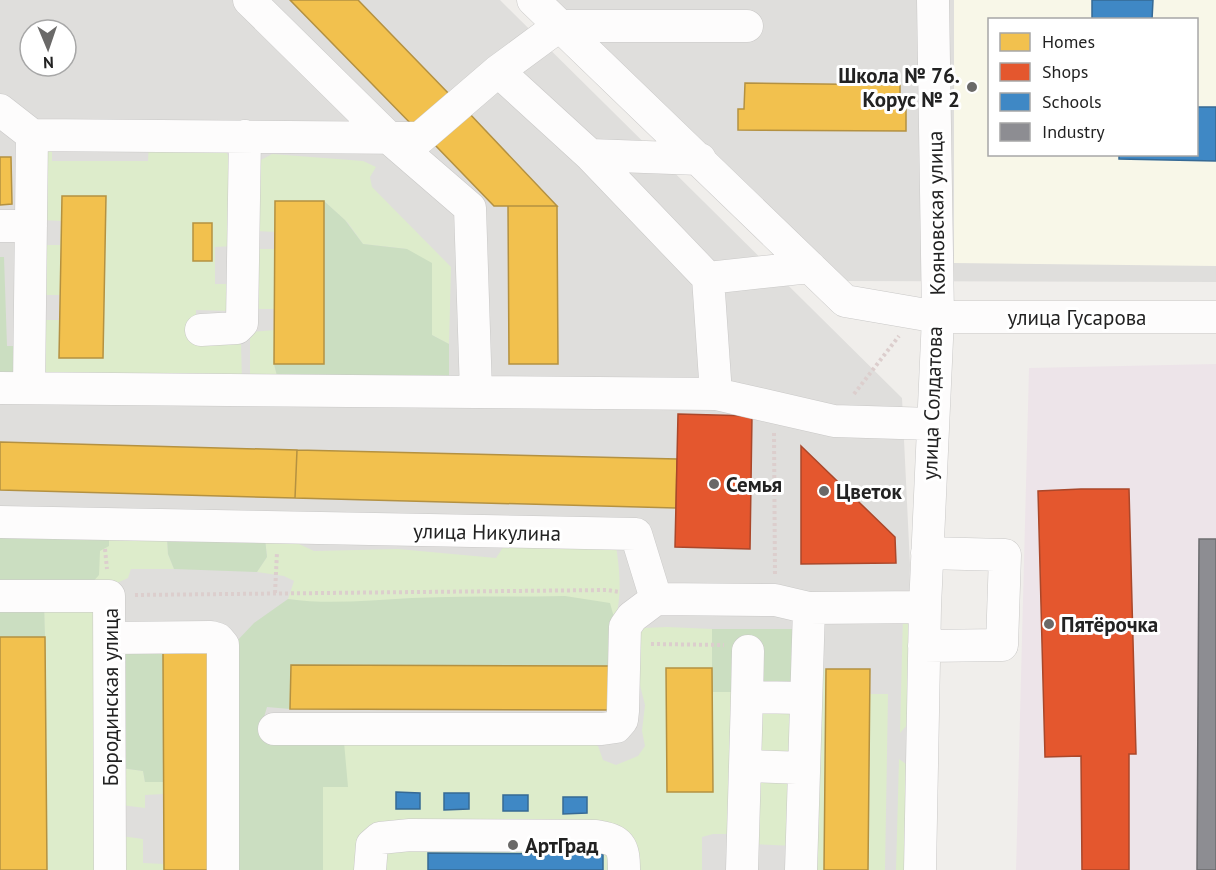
<svg xmlns="http://www.w3.org/2000/svg" width="1216" height="870" viewBox="0 0 1216 870" font-family="'PT Sans',sans-serif">
  <rect width="100%" height="100%" fill="#f0eeeb"/>
  <path fill="#dfdedc" fill-rule="evenodd" d="M0,0H500L902,398L910,565L904,870H0ZM30,30H66V66H30Z
    M553,0H1216V282L845,281ZM990,20H1196V154H990Z"/>
  <path fill="#ede4e9" d="M1216,364V870H1016L1029,368Z"/>
  <path fill="#f8f7e8" fill-rule="evenodd" d="M954,0H1216V266L954,263ZM990,20H1196V154H990Z"/>
  <path fill="#ddeccb" d="M52,140V161H148L149,142L226,152L234,166V246L215,247V284H235L230,311L196,310V344H241L242,381L42,374L40,320H59L60,295H41V245H60L61,221L41,220V150Z
    M272,154L363,161L376,167L370,177L372,187L451,267L449,344L432,335L407,249L363,244L348,223L324,201H275V232L257,231L255,171L261,160Z
    M255,249H275L274,309H253Z
    M275,330L274,364L278,380L250,378V332Z
    M62,534L167,537L168,554L174,569H131L128,578L117,583L60,584Z
    M265,538L297,543L314,551L398,549L496,558L504,546H616C620,572 622,595 615,621L412,598L365,602H308L288,599L294,581L284,576L257,572L267,557Z
    M44,602H83L97,615L98,870H47Z
    M909,614L907,725L900,733L903,615Z
    M667,627L712,629V668H666L713,791L712,692H739L730,834H713L702,837V870H632V835L624,830L381,833L362,870H323V787L344,742L380,745L589,742L598,746L603,760L616,765L638,756L645,746L642,731L645,705L630,646L643,628Z
    M814,668L826,669L824,870H809Z
    M870,694H888L885,870H868Z
    M753,700L799,701L797,753L761,759Z
    M899,759L906,764L904,870H896Z
    M121,768L143,771L145,782H163V794L145,795V808L121,805Z
    M793,776L794,846L751,844L752,781Z
    M121,836L143,839V863L164,864V870H121Z
    M384,848L610,851L613,870H603L602,854L428,853V870H377Z"/>
  <path fill="#cbdec1" d="M324,201L345,220L363,244L407,249L432,263V335L449,344V383L278,380L274,364H324Z
    M0,257H4L7,346H24L22,365L10,375L0,378Z
    M0,530L109,535V546L100,551L99,575L91,584H0Z
    M167,537L265,538L267,557L257,572L174,569L168,554Z
    M565,596L610,603L615,621L610,666L291,665L290,709L267,707L259,734L455,744L380,745L344,742L348,787H323V870H230L235,643L254,623L288,599C329,605 370,600 412,598C463,596 514,597 565,596Z
    M44,602L45,637H0V603Z
    M712,629H793L799,692H712Z
    M121,649L163,653V782H145L143,771L121,768Z"/>
  <path fill="#f2c14e" stroke="#b49141" stroke-width="1.5" d="M290,0H358L451,96L417,130Z
    M745,83L900,85V110H906V131L738,130V109H744Z
    M468,112L557,206H494L434,144Z
    M0,157H11L12,204L0,205Z
    M62,196H106L103,358H59Z
    M275,201H324V364H274Z
    M508,206H557L558,364H509Z
    M193,223H212V261H193Z
    M0,442L297,450L295,498L0,490Z
    M297,450L677,459L676,508L295,498Z
    M0,637H45L47,870H0Z
    M211,652L213,870H164L163,653Z
    M291,665L610,666V710L290,709Z
    M666,668H712L713,792H667Z
    M826,669H870L868,870H824Z"/>
  <path fill="#e4572e" stroke="#aa472a" stroke-width="1.5" d="M678,414L752,416L750,549L675,547Z
    M801,446L895,537L896,563L801,564Z
    M1081,489H1129L1136,754H1129V870H1082L1081,756L1045,757L1038,491Z"/>
  <path fill="#3f88c5" stroke="#366994" stroke-width="1.5" d="M1092,0H1153L1152,20H1092Z
    M1196,107H1216V161L1119,159V154H1196Z
    M396,792L420,793V809H396Z
    M444,793H469V809L444,810Z
    M503,795H528V811H503Z
    M563,797H587V813L563,814Z
    M428,853L603,854V870H428Z"/>
  <path fill="#8d8d92" stroke="#6d6d70" stroke-width="1.5" d="M1199,539H1216V870H1197Z"/>
  <g fill="none" stroke-linecap="round" stroke-linejoin="round">
    <defs>
      <path id="minor" d="M249,0L389,138L470,208L476,392L716,394L708,278L810,267
        M533,0L845,301L938,317H1216
        M498,71L590,155L700,159
        M0,110L32,135L420,138L498,71L559,26H747
        M590,155L708,278
        M0,226H31
        M201,330L237,328L242,323L245,136
        M0,388L476,392
        M29,388L32,135
        M716,394L834,421L933,424
        M0,522L636,534L656,599L775,600L809,608L925,607
        M0,596H109L110,870
        M110,638L211,637L218,639L223,645V870
        M924,646L1002,645L1005,555L927,553
        M747,697L748,651
        M274,729H602L616,727L622,720L623,711L625,627L632,617L656,599
        M747,766L804,768
        M370,870L372,845L380,838L410,835L596,836C620,840 624,845 624,870
        M742,870L747,697L805,698
        M801,870L809,608
        M920,870L925,607L938,317L933,0"/>
    </defs>
    <use href="#minor" stroke="#c9c8c7" stroke-width="33"/>
    <path stroke="#dccecd" stroke-width="4" stroke-dasharray="3 3" stroke-linecap="butt" d="M854,394L899,336
      M774,433L775,575
      M105,549L107,569
      M275,593L277,552
      M135,595L607,590L619,592
      M651,644L724,645"/>
    <use href="#minor" stroke="#fdfcfc" stroke-width="32"/>
  </g>
  <g fill="#6a6968" stroke="#fff" stroke-width="2">
    <circle cx="972" cy="87" r="6"/>
    <circle cx="714" cy="484" r="6"/>
    <circle cx="824" cy="491" r="6"/>
    <circle cx="1049" cy="624" r="6"/>
    <circle cx="513" cy="845" r="6"/>
  </g>
  <g text-anchor="middle" dominant-baseline="central" stroke-width="6" stroke-linejoin="round" paint-order="stroke">
    <g font-size="21" font-weight="bold" fill="#222" stroke="#fff" text-anchor="start">
      <text x="960" y="75" text-anchor="end">Школа № 76.<tspan x="960" dy="24">Корус № 2</tspan></text>
      <text x="726" y="484">Семья</text>
      <text x="836" y="491">Цветок</text>
      <text x="1061" y="624">Пятёрочка</text>
      <text x="525" y="845">АртГрад</text>
    </g>
    <g font-size="21" fill="#222" stroke="#fff">
      <text transform="translate(936 213) rotate(-91)">Кояновская улица</text>
      <text x="1077" y="317">улица Гусарова</text>
      <text transform="translate(932 403) rotate(-88)">улица Солдатова</text>
      <text transform="translate(487 532) rotate(1)">улица Никулина</text>
      <text transform="translate(110 697) rotate(-90)">Бородинская улица</text>
    </g>
  </g>
  <rect x="988" y="18" width="210" height="138" fill="#ffffff" stroke="#a7a7a7" stroke-width="1.5"/>
  <rect x="1000" y="33" width="30" height="18" fill="#f2c14e" stroke="#a7a7a7" stroke-width="1.5"/>
  <text x="1042" y="48" font-size="18" fill="#222222">Homes</text>
  <rect x="1000" y="63" width="30" height="18" fill="#e4572e" stroke="#a7a7a7" stroke-width="1.5"/>
  <text x="1042" y="78" font-size="18" fill="#222222">Shops</text>
  <rect x="1000" y="93" width="30" height="18" fill="#3f88c5" stroke="#a7a7a7" stroke-width="1.5"/>
  <text x="1042" y="108" font-size="18" fill="#222222">Schools</text>
  <rect x="1000" y="123" width="30" height="18" fill="#8d8d92" stroke="#a7a7a7" stroke-width="1.5"/>
  <text x="1042" y="138" font-size="18" fill="#222222">Industry</text>
  <g transform="translate(48 48) rotate(178)"><circle r="28" fill="#ffffff" stroke="#a7a7a7" stroke-width="1.5"/>
  <path d="M0-4.5L10 22L0 15L-10 22Z" fill="#6a6968"/>
  <text y="-9" font-size="16" font-weight="bold" text-anchor="middle" fill="#222222">N</text>
  </g>
</svg>
